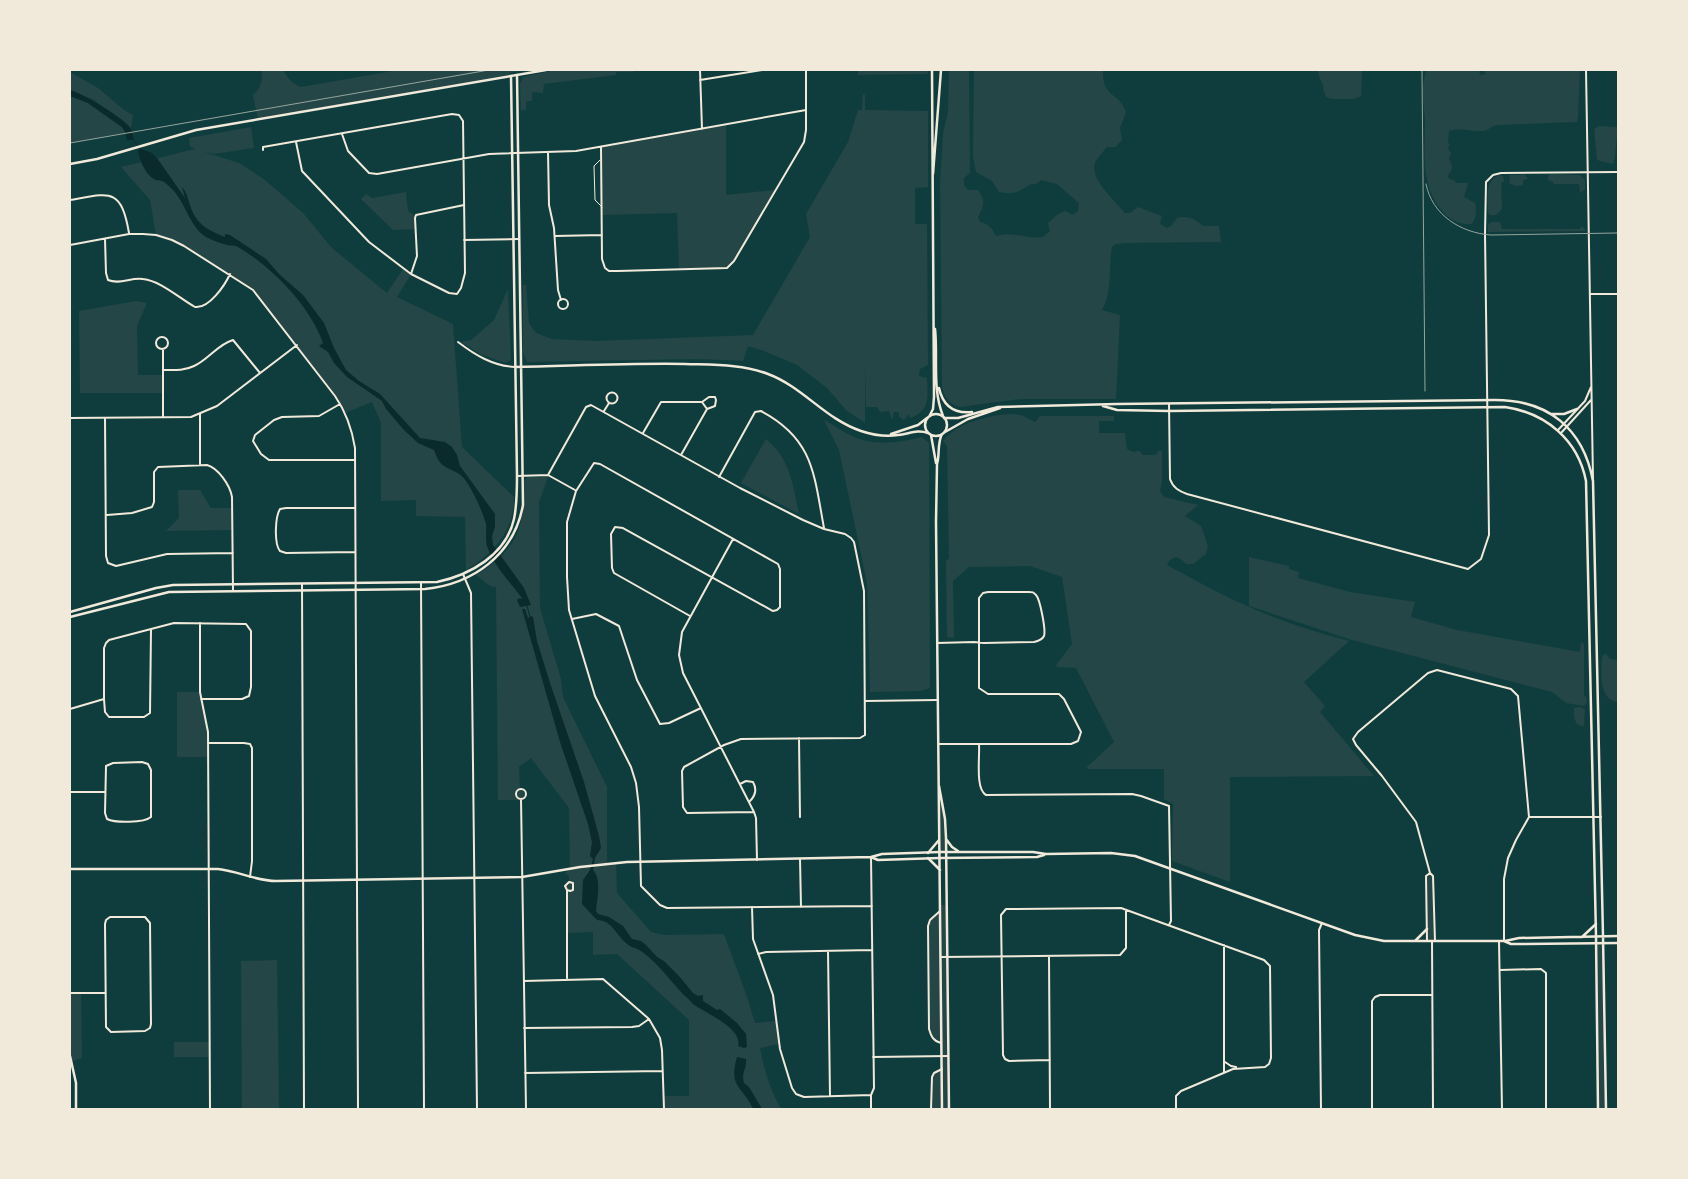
<svg xmlns="http://www.w3.org/2000/svg" width="1688" height="1179" viewBox="0 0 1688 1179" font-family="Commissioner,sans-serif">
  <rect width="100%" height="100%" fill="#0f3d3e"/>
  <path fill="#244646" d="M262,70H283C288,78 292,84 301,87L399,70H528L509,73L511,76L258,120L253,95C262,87 262,81 262,70Z
    M555,70H633V72H616V75L544,84L543,93L532,92V101H526V110H521L520,84L523,77Z
    M858,70H927L928,74L858,75Z
    M949,70H969L970,173L964,178V185L968,190H978C986,202 984,205 978,217L980,222C989,224 992,228 996,236C1011,231 1027,239 1043,237L1050,231L1048,223L1058,214L1065,211L1073,215L1078,211L1079,203L1057,184L1041,180L1036,184H1031C1018,192 1015,195 999,192L992,181L976,172L973,156L974,70H1103C1102,99 1118,90 1126,112L1120,128L1122,140L1115,147H1107C1103,152 1097,158 1095,163C1089,179 1116,201 1125,213H1130L1138,207L1162,216L1160,224L1167,228L1171,226L1177,218C1188,215 1195,219 1203,226H1219L1221,242L1126,243L1115,244L1112,247C1108,267 1113,291 1102,310L1120,315L1116,399H1020L960,407C948,404 944,397 942,386L940,183L943,133L948,112Z
    M1318,70H1362L1361,96C1354,100 1349,99 1341,99C1327,99 1325,100 1323,85C1321,79 1318,77 1318,70Z
    M1427,70H1479L1480,75L1486,74L1484,70H1580L1578,118L1577,122L1498,125C1491,126 1489,130 1483,131C1471,132 1461,127 1449,131L1448,143L1450,144L1448,149L1451,153L1449,159C1456,170 1449,171 1448,177L1450,179L1454,180L1456,183H1468L1464,197L1475,203C1477,211 1476,217 1472,224C1462,225 1451,221 1444,213C1420,188 1425,153 1425,120C1424,105 1420,84 1427,70Z
    M70,72L98,88L124,110L133,115L131,128L94,100L70,90Z
    M863,94L865,95V110L928,111V187L915,188V224H927L928,365L920,369L919,376L927,378C928,398 930,411 910,418L909,414L904,420L899,417V412H894L892,420L889,411L880,412L877,407H866L865,363V423L846,410L827,388L797,365L764,351L748,346L743,361L697,359L527,362L523,352V285H526L529,323L536,333L552,339L596,341L753,335L810,237L806,214L848,142L858,110H862Z
    M70,96L88,103L122,127L125,133L70,143Z
    M726,124V195L775,190L734,261L727,268L679,269L677,213L602,215L601,147Z
    M1599,126L1618,127L1615,156L1613,164L1597,160L1594,129Z
    M251,127L254,148L214,154L204,152L239,163L265,180L303,213L332,248L387,293L403,269L411,274L397,297L453,324L462,447L514,497C514,531 494,553 466,570L465,517L416,516V500L381,501V423L372,402L345,413L335,396L253,290L184,246L172,240L156,235L150,200L121,167L195,149L190,146L189,138Z
    M1550,174L1580,175L1585,180V190L1580,193L1579,184H1554L1553,182L1548,180V176Z
    M1499,175L1503,176L1504,181L1501,183L1502,209L1496,215H1490L1488,213C1488,198 1484,182 1499,175Z
    M1510,175H1525L1528,179L1523,180V185L1516,186L1509,183Z
    M406,192L408,211L415,216L416,229L393,230L361,199L366,194L372,198Z
    M1491,222H1500L1502,229H1580V227H1583L1586,231L1488,232V225Z
    M508,289L511,360L506,363L480,354L461,342L471,340L494,320Z
    M136,301L147,303L137,326L138,375H162L163,393H80L79,311Z
    M1011,414L1021,415L1035,422L1040,416H1114V421H1099V433H1125L1127,449L1133,452L1139,451L1143,455H1156L1158,451H1162V481L1160,491L1164,497L1198,505L1185,516L1201,526L1208,546L1206,554L1193,564H1186L1182,560L1176,557L1170,560L1167,565C1190,577 1212,590 1236,601C1272,618 1310,631 1349,641L1304,682L1325,706L1320,712L1374,776L1230,777V882L1172,861L1173,804L1164,799V769H1088L1087,767L1114,742L1076,668L1057,667L1056,665L1072,644L1062,577L1030,566L969,567L953,581L954,638L947,637L946,560L949,559L947,446L943,441C956,423 989,415 1011,414Z
    M824,420C832,424 840,430 848,434C871,447 898,443 922,437L929,443L930,688L920,691L870,692L867,583L839,450Z
    M766,439C790,459 793,484 799,514L741,483Z
    M528,477H548L539,502L540,608L561,679L563,697L607,787V863L616,862L617,893L651,932L664,935L724,934L747,997L755,1023L777,1021L779,1044L760,1048C764,1070 770,1089 781,1109H664L663,1096H689V1020L617,954L593,955V932L567,933V890L565,886L569,882V876L565,873L570,869L569,808L531,758L519,767L520,788L525,791L524,797L521,800H498L496,587L490,586L476,575C517,550 525,528 524,481Z
    M178,490H200L211,508H233V530L166,531L179,518Z
    M1249,557L1289,566V569L1299,572L1298,578L1350,592L1415,602L1411,617L1457,630L1580,652L1581,642L1584,644V696L1586,697L1587,702L1584,706L1566,703L1552,692L1352,640L1249,606Z
    M1606,654L1610,659L1618,660V702C1599,700 1601,673 1602,658L1603,655Z
    M177,692H200L207,724L209,757H177Z
    M1579,707L1585,709L1584,726C1573,726 1574,715 1574,708Z
    M938,791L945,819L946,852H940Z
    M1430,873L1433,876L1435,941L1427,942L1426,876Z
    M940,905H946L949,1109H931L932,1077L934,1073L942,1069V1043C934,1041 931,1037 929,1029L928,926L930,920L940,911Z
    M1596,943H1604L1606,1109H1598Z
    M277,960L279,1109H242L241,961Z
    M70,993H81L82,1058L72,1061L70,1056Z
    M174,1042H210V1057H174Z"/>
  <path fill="#0a2a2b" d="M70,90C82,93 126,119 131,129C132,132 133,137 134,140H127L125,131L122,127L88,103L70,96Z
    M141,149L152,153L157,158L185,198L182,187C186,192 187,195 189,202C195,223 205,229 225,237V234L230,235L266,259L279,274L303,295L324,323L334,348L346,370L359,381L380,394L420,438L445,442L452,447L457,455L460,466L495,514V527L492,536L493,545L524,588L531,605L520,607L517,600L519,598L521,599L522,598C510,582 494,566 487,546C485,538 487,530 486,524C482,510 474,493 466,481C460,472 452,471 444,466C438,462 436,455 434,450L418,443L404,430L386,409L382,401L347,377L334,363L328,352L319,346L323,343C310,306 272,267 238,247C235,245 231,246 227,245C221,243 211,240 206,237C190,227 186,204 173,190C170,187 165,182 162,181C159,180 156,181 154,179C145,174 139,159 138,150Z
    M522,609H525L528,618L531,616L533,617L537,641L550,683L584,782L599,836L601,848L595,858L593,870C602,880 597,898 596,911L598,914L609,917L623,926L632,939L641,941L646,945L657,957L664,961L679,976L693,993L698,996L703,995V1001L717,1010L720,1009L737,1023L746,1034L747,1047L744,1048L738,1046C743,1028 705,1013 693,1004C690,1001 688,998 685,996C672,983 655,959 639,950C634,947 631,948 626,943C617,936 612,920 597,920L582,904L583,880L590,870L593,859L590,856L592,842L588,824L560,742Z
    M737,1057L746,1059C747,1069 741,1072 744,1083L749,1087L762,1109H753C743,1086 728,1088 737,1057Z"/>
  <g fill="none" stroke-linecap="round" stroke-linejoin="round">
    <path stroke="#0a2a2b" stroke-width="1" d="M134,141L141,149
      M527,606L530,617"/>
    <path stroke="#f1e9da" stroke-width="1" d="M600,160L594,166L595,200L602,207"/>
    <path stroke="#f1e9da" stroke-width="2" d="M700,70L702,129
      M1586,70L1593,479
      M700,80L762,70
      M342,134L348,151L369,173L377,174L489,154L576,151L806,110
      M601,147L602,259L605,268L609,271H618L727,268L734,261L804,142L806,130V70
      M263,150V147L452,114L459,115L463,121L465,273L461,288L457,294L449,293L411,274L369,242L302,171L296,142
      M548,152L549,205L554,228L558,290L561,300
      M70,200C110,193 121,187 129,233
      M555,236L602,235
      M105,239L106,273L108,280C120,285 131,277 143,279C161,281 179,298 195,307C209,309 225,285 230,274
      M464,240L519,239
      M70,245L129,234H143L156,235L172,240L184,246L253,290L335,396C346,412 352,429 355,448L358,1109
      M411,274L417,256L415,218L416,215L464,205
      M1590,294H1618
      M558 304a5 5 0 1 1 10 0a5 5 0 1 1-10 0Z
      M156 343a6 6 0 1 1 12 0a6 6 0 1 1-12 0Z
      M458,342C475,355 493,366 515,367
      M163,349V416
      M163,370C173,370 184,371 194,366C208,360 218,344 233,340L260,373
      M606.5 398a5.5 5.5 0 1 1 11 0a5.5 5.5 0 1 1-11 0Z
      M702,402L709,397H715L716,400L715,406L707,409
      M340,404L319,416L282,417L274,420L255,435L253,441L261,454L269,460H355
      M1169,404L1170,479C1173,488 1179,491 1187,494L1468,569L1481,559L1489,535L1485,234L1486,182L1493,175L1501,173L1618,172
      M604,411L609,403
      M200,414V464
      M70,418L191,417L217,406L297,345
      M105,418L106,556L108,563L116,566L167,554L233,553
      M1558,430L1585,401L1591,387
      M643,433L661,402H702L707,409L681,455
      M1561,433L1591,400
      M548,475L586,407L591,405L740,488L803,520L824,529L845,534L851,538L854,542L864,591L865,735L860,738L741,739L724,745L684,767L682,771L683,807L687,813L754,812
      M517,476L548,475L575,490
      M719,477L755,412L761,411C814,439 814,475 824,528
      M355,508H286L280,509C275,517 274,544 280,551L286,553L355,552
      M107,515L132,513L152,507L154,502V472L158,467L207,465C218,468 230,485 232,497L233,590
      M733,539L682,632L679,655L683,673L754,812L756,818L757,860
      M463,574L471,593L477,1109
      M421,583L424,1109
      M302,584L304,1109
      M690,616L614,573L612,568L611,534L615,527L623,528L773,611L777,610L780,607V569L778,564L600,464L594,463L576,491L567,522V577L569,610L595,696L631,767L636,783L639,807L641,886L660,905L667,908L872,906
      M572,619L596,614L619,626L637,680L660,724L669,723L701,708
      M200,623V692L208,732L210,1109
      M937,643L974,642L984,643L1034,642C1039,641 1042,640 1044,636C1046,630 1040,599 1036,595C1033,592 1033,592 1029,592H988L983,593L979,598V688L988,694H1059L1064,699L1081,732L1078,741L1071,744H939
      M104,699L105,712L109,717H144L150,713L151,630
      M865,701L937,700
      M70,709L104,699V648L106,643L109,640L174,623L246,624L251,631V687L249,696L242,699H201
      M799,738L800,817
      M208,743H244L250,744L252,748V861L250,877
      M979,744C980,757 975,789 986,795L1132,794L1141,796L1169,806L1171,921L1169,925
      M142,762L148,764L151,770V817C144,823 115,823 107,819L105,813L106,766L113,763Z
      M740,784L746,781L753,782C757,789 755,796 750,801
      M516 794a5 5 0 1 1 10 0a5 5 0 1 1-10 0Z
      M70,792H105
      M521,799L526,1109
      M1529,817H1601
      M800,859L801,907
      M567,890L570,891L573,890V883L569,882L565,886L567,890V978
      M752,907L753,939L773,995L780,1049L792,1088L796,1094L804,1097L871,1095
      M940,911L930,920L928,926L929,1029C931,1036 933,1041 941,1043
      M110,917H145L150,923L151,1024L150,1028L145,1031L111,1032L106,1027L105,924L106,920Z
      M1427,941L1426,876L1430,873
      M1432,941L1433,1109
      M1435,941L1433,876L1430,873L1416,822L1382,776L1356,745L1353,739L1358,732L1428,673L1437,670L1511,689L1518,696L1529,817L1516,840L1508,858L1504,879V941
      M1499,941L1502,1109
      M1224,945V1072
      M828,951L830,1096
      M758,954L766,952L872,950
      M1049,956L1050,1109
      M941,957L1120,955L1126,948V910
      M1500,970L1541,969L1546,973V1109
      M524,981L603,979L649,1019L660,1038L662,1050L664,1109
      M70,993H105
      M524,1028L632,1027L639,1026L649,1019
      M873,1057L948,1056
      M1050,1060L1009,1061L1005,1059L1003,1055L1001,915L1006,909L1121,908L1264,960L1270,966L1271,1058L1269,1064L1265,1067L1233,1069L1181,1091L1176,1096V1109
      M1225,1062L1231,1066L1236,1067
      M525,1073L662,1071
      M871,1109V1095L874,1088L871,857
      M931,1109L932,1077L934,1073L942,1069
      M1321,1109L1319,930L1322,923
      M1372,1109V1001L1375,997L1380,995H1432"/>
    <path stroke="#f1e9da" stroke-width="2.5" d="M515,367C571,366 629,363 685,364C713,365 742,364 768,374C803,387 825,419 861,431C873,435 886,437 898,435C909,434 917,429 928,433
      M1103,406L1117,410L1169,411L1505,407C1546,413 1578,440 1586,481L1596,936
      M1552,414H1564L1577,409
      M944,418H958L998,407L1117,404L1495,400C1548,400 1583,428 1593,481L1603,936
      M945,432L968,419L1000,408
      M891,434L918,425L927,418
      M70,612L156,588L173,585L437,582C470,575 506,555 514,519C517,505 517,490 517,476L511,76
      M70,617L169,592L425,589C473,584 514,555 523,505L517,75
      M871,857L882,854L940,852
      M70,869H218C238,871 256,881 276,881L522,877L580,867L627,862L871,857L878,860L940,858
      M70,1056L76,1083V1109"/>
    <path stroke="#f1e9da" stroke-width="2.5" d="M70,164L97,159L196,130L546,70
      M933,174L941,70
      M935,329C938,357 932,389 943,416
      M939,388C943,406 954,414 972,412
      M925 425a11 11 0 1 1 22 0a11 11 0 1 1-22 0Z
      M930,415L933,409L934,397L932,70
      M931,435L936,463
      M939,786L945,819L946,838L949,1109
      M946,839L952,847L958,851
      M940,852H1033L1046,854L1111,853L1135,856L1355,935L1384,941H1504L1511,944H1520L1618,943
      M928,853L939,840
      M928,858L940,870
      M940,858L1037,857L1044,855
      M1596,936L1598,1109
      M1603,936L1606,1109
      M1582,937L1596,924
      M1415,941L1427,929
      M1505,941L1519,938L1618,936
      M942,1109L936,522L937,464C940,454 937,444 942,434"/>
    <path stroke="#97a49c" stroke-width="1" d="M1422,70L1425,391
      M70,143L489,70
      M1426,184C1432,215 1461,233 1491,235L1618,233"/>
  </g>
  <rect width="1688" height="1179" fill="none" stroke="#f1e9da" stroke-width="142"/>
</svg>
